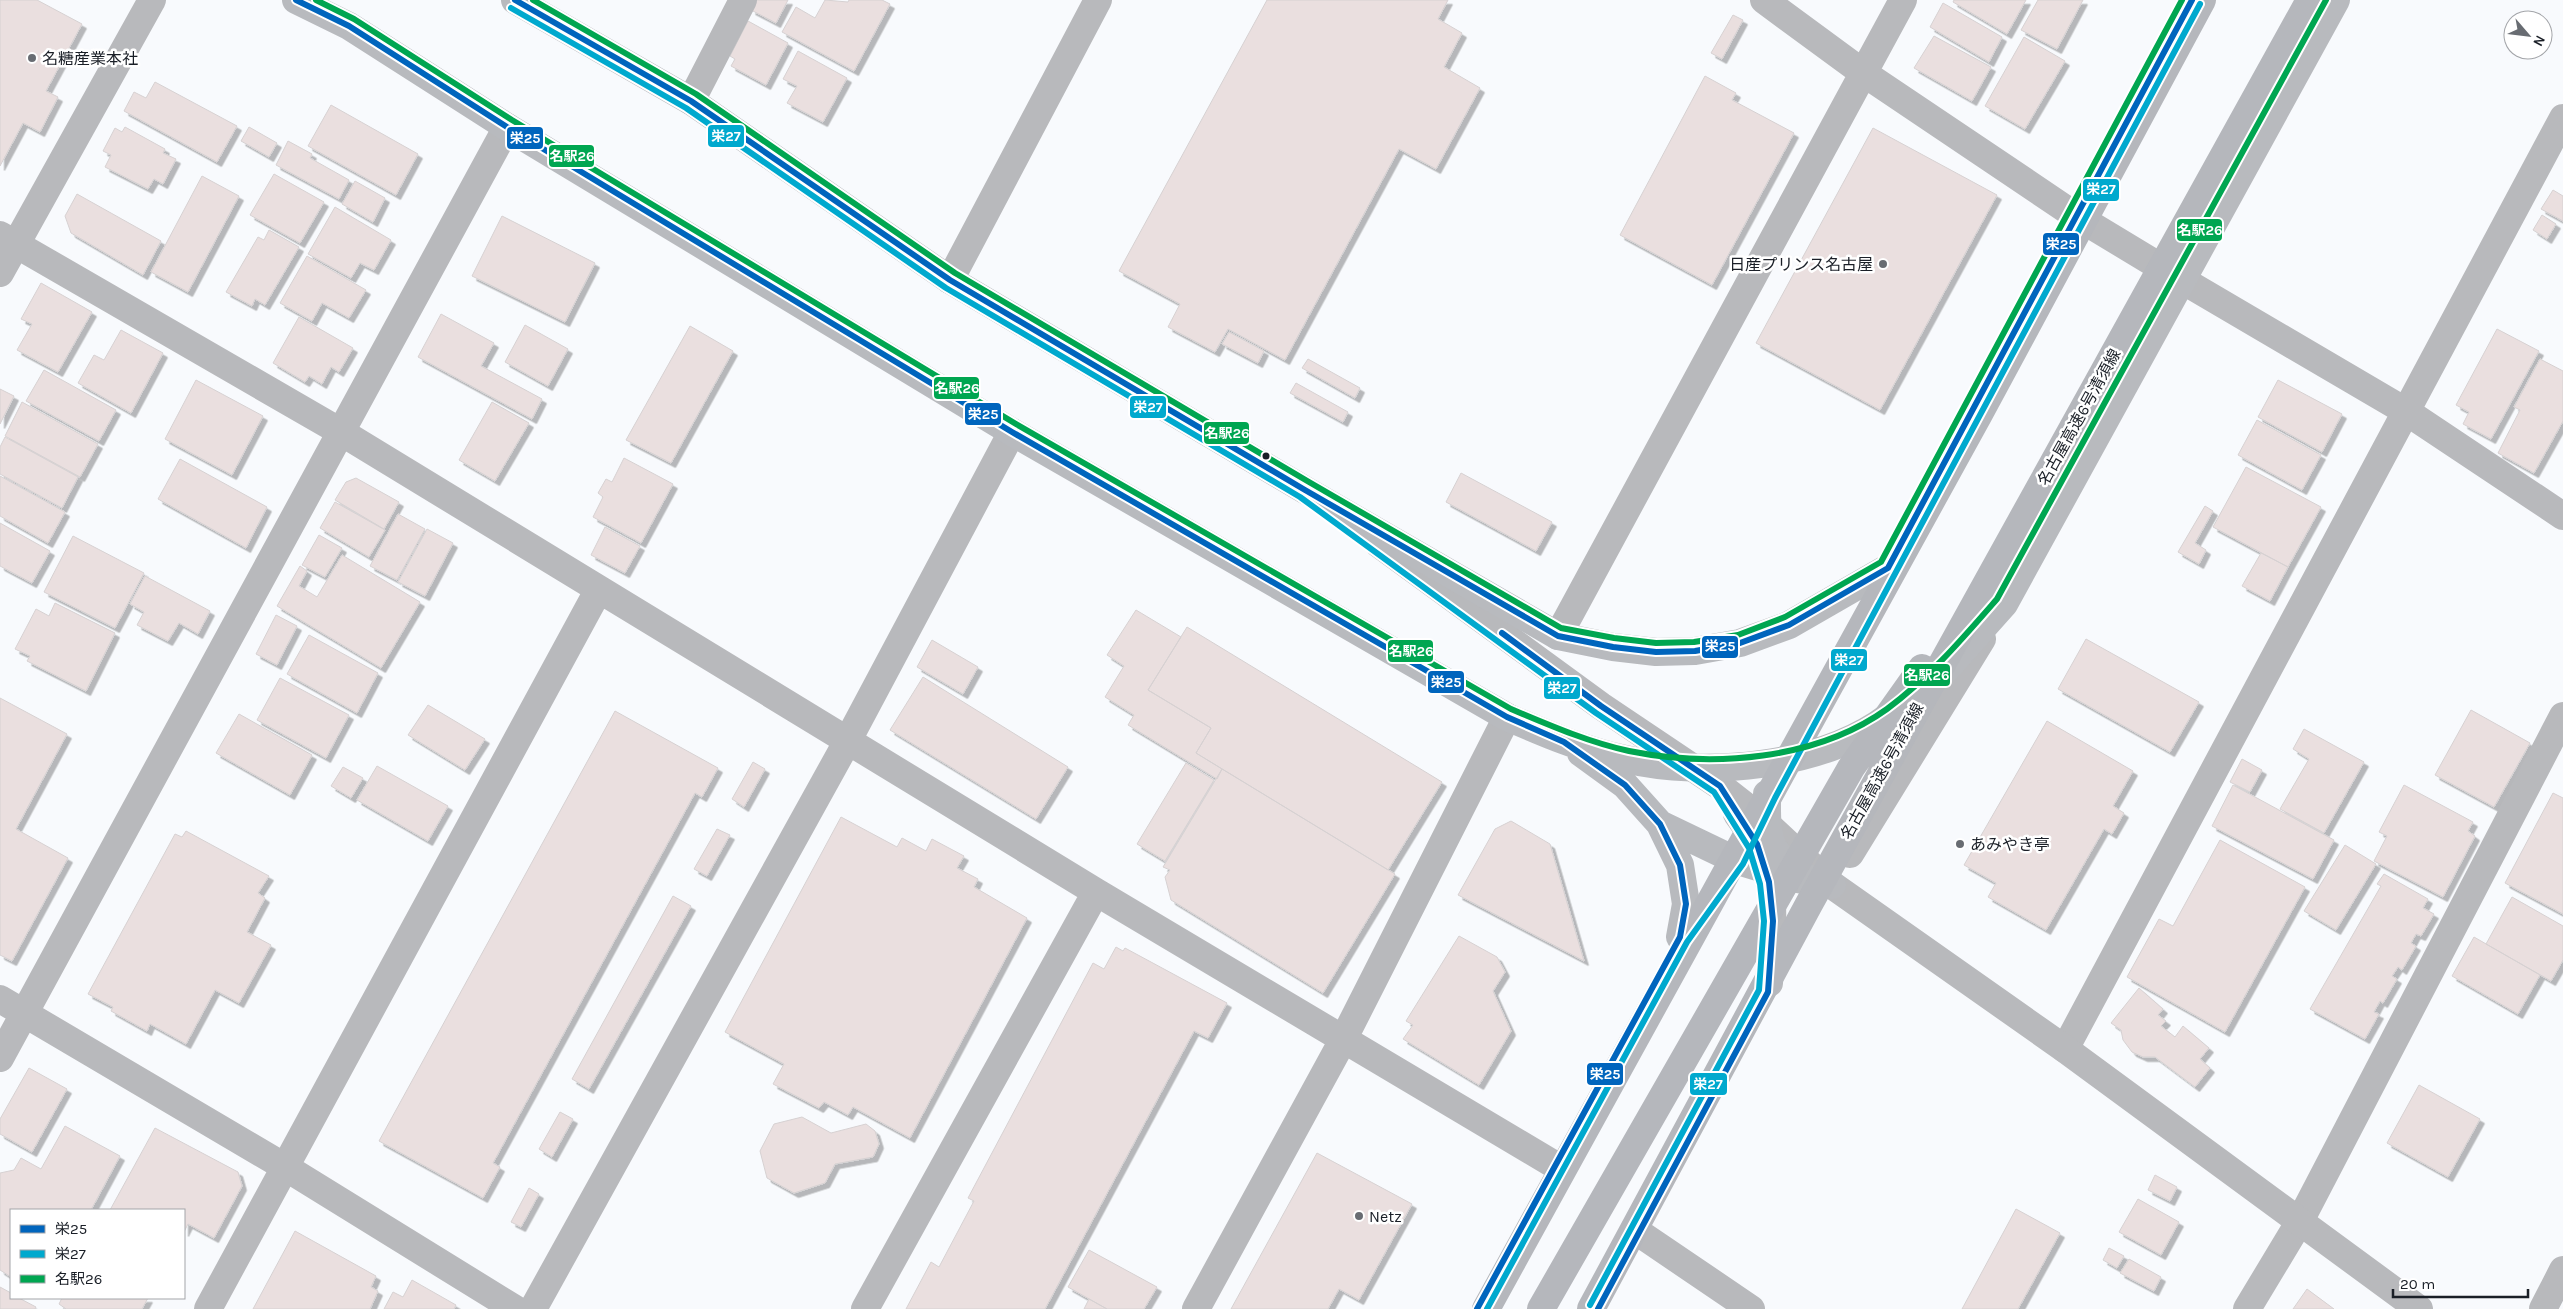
<svg xmlns="http://www.w3.org/2000/svg" width="2563" height="1309" viewBox="0 0 2563 1309" font-family="Karla,'Noto Sans JP',sans-serif">
  <defs>
    <filter id="shadow"><feDropShadow dx="4.5" dy="4.5" stdDeviation="0" flood-color="#0004"/></filter>
  </defs>
  <rect width="100%" height="100%" fill="#f8fafd"/>
  <path fill="#eadfdf" stroke="#d6d1d2" filter="url(#shadow)" d="M0,0H37L82,24L46,91L58,97L40,132L23,123L0,166Z
    M756,0H788L776,23L751,10Z
    M825,0L848,2L849,0H882L890,4L854,71L782,32L796,7L815,18Z
    M1267,0H1448L1438,19L1462,33L1444,67L1480,88L1436,169L1399,149L1285,360L1228,329L1215,352L1168,327L1180,304L1119,271Z
    M1954,0H2026L2007,34L1953,2Z
    M2038,0H2083L2057,49L2021,30Z
    M1943,3L2002,37L1989,62L1930,27Z
    M1733,15L1743,20L1722,59L1711,53Z
    M748,21L788,43L766,85L731,66L735,59L730,56Z
    M1934,36L1991,67L1972,101L1914,68Z
    M2024,37L2065,61L2025,129L1985,106Z
    M798,51L847,78L823,122L787,103L797,86L783,79Z
    M1705,76L1736,93L1732,100L1794,133L1712,285L1620,235Z
    M155,82L237,126L217,162L124,111L134,92L146,98Z
    M331,105L418,154L396,195L308,146Z
    M125,127L165,149L163,153L176,159L163,184L154,179L148,189L105,167L111,155L103,151L115,128L122,132Z
    M249,127L277,143L269,157L241,141Z
    M1873,128L1997,195L1880,410L1756,343Z
    M288,141L312,154L310,158L349,180L339,199L276,165Z
    M274,174L324,202L300,243L250,215Z
    M202,176L239,196L188,292L151,272Z
    M355,181L385,198L373,222L342,204Z
    M2553,190L2563,196V221L2541,209Z
    M77,194L161,241L143,275L71,233L65,216Z
    M335,207L391,240L374,270L360,263L351,278L308,254Z
    M2542,215L2556,224L2547,239L2533,230Z
    M502,216L595,263L565,322L472,276Z
    M269,230L299,247L265,305L255,299L252,306L226,292L258,237L264,240Z
    M307,256L366,290L349,318L322,303L312,321L280,303Z
    M41,283L92,312L58,372L17,350L32,324L21,319Z
    M441,314L494,343L481,366L542,399L532,419L418,357Z
    M299,317L353,348L339,372L331,367L322,384L309,376L305,382L273,363Z
    M525,325L568,349L548,386L505,362Z
    M690,326L733,351L671,463L626,440Z
    M2497,329L2539,351L2491,439L2463,424L2469,412L2456,405Z
    M121,330L163,353L131,413L78,383L94,355L104,360Z
    M1229,332L1264,351L1258,363L1222,344Z
    M1308,359L1360,388L1355,398L1302,368Z
    M2540,359L2563,371V421L2534,473L2498,453L2520,410L2514,407Z
    M44,370L116,410L99,441L26,401Z
    M196,380L263,416L232,475L165,439Z
    M2278,380L2342,414L2322,452L2258,417Z
    M1296,383L1348,412L1343,422L1290,393Z
    M0,389L14,396L0,424Z
    M22,402L98,444L80,477L5,436Z
    M492,402L529,423L495,481L459,460Z
    M2257,420L2321,455L2302,490L2238,455Z
    M5,437L78,477L62,508L0,474V447Z
    M624,458L673,484L641,543L593,517L603,497L598,493L606,479L612,482Z
    M180,459L267,507L246,548L158,499Z
    M2246,467L2321,507L2288,567L2213,527Z
    M1461,473L1552,522L1536,551L1446,502Z
    M0,476L65,512L48,543L0,516Z
    M356,478L399,502L384,529L335,500L346,482Z
    M335,502L385,530L369,557L320,528Z
    M2205,506L2213,511L2195,543L2206,550L2199,564L2178,552Z
    M398,514L425,529L397,580L370,566Z
    M0,523L50,551L32,583L0,566Z
    M605,527L640,546L625,573L591,555Z
    M427,529L453,543L425,596L398,582Z
    M319,535L342,548L325,577L302,565Z
    M73,536L144,573L115,628L44,592Z
    M2261,553L2288,567L2270,601L2242,586Z
    M342,555L420,602L381,668L277,606L300,566L307,571L299,586L317,597Z
    M145,576L210,611L198,634L179,623L168,641L137,625L144,612L130,604Z
    M55,603L115,633L86,691L27,661L30,656L15,649L36,609L49,616Z
    M1136,610L1181,637L1148,690L1211,728L1196,753L1222,769L1217,779L1128,725L1134,715L1105,697L1124,666L1107,655Z
    M276,615L297,626L277,665L256,654Z
    M1187,627L1442,782L1388,870L1196,753L1211,728L1148,690Z
    M309,635L378,673L357,713L287,674Z
    M2086,639L2199,702L2170,752L2058,689Z
    M932,640L978,667L963,694L917,667Z
    M923,677L1068,767L1036,819L890,730Z
    M280,678L349,715L326,758L257,720Z
    M0,698L67,734L16,829L68,858L12,961L0,955Z
    M428,705L485,739L465,770L408,735Z
    M2471,710L2530,743L2494,807L2435,775Z
    M615,711L718,768L702,797L695,793L493,1163L500,1167L483,1198L379,1141Z
    M239,714L312,755L290,795L216,753Z
    M2047,721L2133,771L2113,806L2124,813L2112,834L2104,829L2046,930L1988,897L1996,883L1964,865Z
    M2304,729L2364,762L2324,833L2280,809L2309,759L2293,749Z
    M2242,759L2262,770L2250,792L2230,782Z
    M753,762L765,769L744,807L732,799Z
    M1186,763L1214,780L1165,861L1137,844Z
    M377,766L448,806L428,841L357,800Z
    M343,767L363,778L351,798L331,786Z
    M1222,769L1395,874L1323,993L1171,900L1165,877L1170,870L1163,867Z
    M2233,785L2334,840L2313,879L2212,826Z
    M2404,785L2473,822L2468,831L2475,836L2443,897L2374,861L2387,836L2379,832Z
    M2553,793L2563,798V914L2505,883Z
    M841,817L897,847L902,838L926,851L932,839L964,856L957,868L978,879L974,887L1027,918L910,1138L853,1107L848,1115L824,1102L819,1108L773,1084L784,1064L725,1032Z
    M1511,821L1550,844L1584,961L1458,895L1495,829Z
    M717,829L730,835L707,876L694,869Z
    M186,831L269,876L258,893L265,898L247,932L271,945L239,1003L215,990L186,1044L150,1024L147,1031L111,1011L113,1007L88,994L175,834L182,837Z
    M2220,840L2305,887L2225,1032L2127,977L2159,919L2173,926Z
    M2345,845L2376,864L2336,930L2304,911Z
    M2384,874L2428,899L2423,908L2434,914L2421,936L2416,934L2411,943L2416,946L2402,970L2398,967L2392,976L2397,979L2383,1003L2380,1001L2374,1012L2379,1014L2365,1039L2310,1009L2381,886L2377,884Z
    M673,896L691,906L589,1089L572,1079Z
    M2512,897L2563,926V960L2551,981L2486,944Z
    M1459,936L1497,957L1505,972L1493,991L1511,1031L1479,1085L1403,1039L1413,1025L1406,1021Z
    M2474,937L2540,975L2518,1014L2452,976Z
    M1116,947L1123,951L1125,948L1227,1003L1208,1038L1194,1031L1045,1309H906L931,1262L939,1267L974,1201L968,1198L1093,963L1104,969Z
    M2139,988L2163,1009L2158,1015L2166,1021L2161,1026L2175,1037L2183,1026L2209,1048L2200,1059L2210,1068L2195,1087L2155,1057H2143L2132,1052L2123,1040L2121,1030L2111,1023Z
    M29,1068L67,1089L32,1152L0,1134V1119Z
    M2419,1085L2480,1119L2448,1177L2387,1143Z
    M560,1112L573,1119L552,1157L539,1149Z
    M802,1117L831,1133L866,1124L875,1131L879,1144L873,1157L835,1164L825,1183L794,1193L767,1178L760,1151L774,1124Z
    M65,1126L120,1156L91,1210H11V1277L0,1270V1173L14,1170L21,1158L41,1169Z
    M155,1128L238,1172L242,1186L214,1238L188,1224L184,1232V1210H110Z
    M1317,1153L1412,1204L1359,1300L1339,1289L1328,1309H1231Z
    M2155,1175L2177,1187L2170,1201L2148,1190Z
    M529,1188L539,1194L521,1227L511,1222Z
    M2138,1199L2179,1222L2161,1255L2119,1232Z
    M2016,1209L2060,1233L2018,1309H1962Z
    M295,1231L376,1276L371,1287L378,1291L370,1309H253Z
    M2109,1248L2124,1256L2117,1268L2103,1260Z
    M1089,1250L1157,1287L1144,1309H1107L1068,1287Z
    M2129,1259L2161,1277L2154,1291L2120,1273Z
    M412,1280L456,1305L454,1309H384L393,1292L403,1297Z
    M0,1287L11,1293V1298H19L36,1307L35,1309H0Z
    M2307,1289L2334,1309H2293Z
    M62,1298H148L142,1309H66L59,1304Z
    M1089,1299L1107,1309H1084Z"/>
  <g fill="none" stroke-linecap="round" stroke-linejoin="round">
    <path stroke="#b8b9bc" stroke-width="28" d="M1764,0L1862,72L2076,216L2182,280L2407,412L2563,516
      M691,101L743,0
      M0,235L341,432L1096,892L1555,1165
      M0,273L152,0
      M950,280L1098,0
      M1558,636L1903,0
      M0,999L285,1167L515,1309
      M2065,1049L2563,118
      M0,1058L507,127
      M1639,1233L1751,1309
      M208,1309L599,589
      M533,1309L847,742L1012,432
      M865,1309L1096,892
      M1196,1309L1343,1040L1507,717
      M2247,1309L2300,1221L2563,716
      M2543,1309L2563,1270"/>
    <path stroke="#b8b9bc" stroke-width="28" d="M1379,544L1601,706L1720,786L1757,815L1832,885L2065,1049L2419,1309
      M1737,814C1744,824 1751,833 1756,843C1779,885 1772,937 1769,983
      M1850,854L1982,639"/>
    <path stroke="#b8babe" stroke-width="28" d="M296,0L349,26L507,127L1012,432L1507,717C1546,734 1584,750 1625,759C1705,778 1822,767 1888,717
      M515,0L691,101L950,280L1305,490L1558,636L1613,647L1656,652L1695,651L1740,643L1789,625L1888,568
      M1946,669L2004,604L2336,0
      M1581,753L1625,785L1660,824L1680,865L1686,904L1680,937
      M1767,794C1767,837 1765,851 1804,876
      M1660,824L1735,860L1797,879L1832,885"/>
    <path stroke="#b5b7bc" stroke-width="28" d="M1486,1309L1979,414L2202,0
      M1541,1309L1851,768L1922,668
      M1591,1309L1809,904L2310,0"/>
    <defs>
      <path id="bus-1" d="M296,0L349,26L507,127L1012,432L1507,717L1564,742L1625,785L1660,824L1680,865L1686,904L1680,937L1477,1309
        M515,0L691,101L950,280L1305,490L1558,636L1613,647L1656,652L1695,651L1740,643L1789,625L1888,568L2192,0
        M1502,633L1601,706L1720,786L1757,844L1769,882L1773,921L1768,992L1598,1309"/>
      <path id="bus-2" d="M511,8L686,108L946,288L1300,497L1596,713L1714,792L1749,848L1760,884L1764,921L1759,990L1590,1305
        M1487,1309L1687,942L1743,864L1775,798L2200,4"/>
      <path id="bus-3" d="M316,0L354,19L512,120L1016,424L1511,709C1549,725 1588,742 1629,751C1713,768 1816,760 1887,709C1929,678 1963,638 1997,599L2326,0
        M533,0L696,94L955,273L1309,482L1561,628L1614,638L1656,643L1694,642L1738,635L1785,617L1881,562L2182,0"/>
    </defs>
    <use href="#bus-1" stroke="#fff" stroke-width="10"/>
    <use href="#bus-2" stroke="#fff" stroke-width="10"/>
    <use href="#bus-3" stroke="#fff" stroke-width="10"/>
    <use href="#bus-1" stroke="#0065bd" stroke-width="6"/>
    <use href="#bus-2" stroke="#00a9ce" stroke-width="6"/>
    <use href="#bus-3" stroke="#00a651" stroke-width="6"/>
  </g>
  <g fill="#686c72" stroke="#fff" stroke-width="2">
    <circle cx="32" cy="58" r="5"/>
    <circle cx="1883" cy="264" r="5"/>
    <circle cx="1960" cy="844" r="5"/>
    <circle cx="1359" cy="1216" r="5"/>
  </g>
  <circle fill="#1a1f27" stroke="#fff" stroke-width="2" cx="1266" cy="456" r="4.5"/>
  <g text-anchor="middle" dominant-baseline="central" stroke-width="5" stroke-linejoin="round" paint-order="stroke">
    <g font-size="16" fill="#1a1f27" stroke="#fff" text-anchor="start">
      <text x="42" y="58">名糖産業本社</text>
      <text x="1873" y="264" text-anchor="end">日産プリンス名古屋</text>
      <text x="1970" y="844">あみやき亭</text>
      <text x="1369" y="1216">Netz</text>
    </g>
    <g font-size="16" fill="#1a1f27" stroke="#fff">
      <text transform="translate(2079 417) rotate(-61)">名古屋高速6号清須線</text>
      <text transform="translate(1882 771) rotate(-61)">名古屋高速6号清須線</text>
    </g>
  </g>
  <g stroke="#fff" stroke-width="2">
    <rect x="707" y="124" width="38" height="24" rx="5" fill="#00a9ce"/>
    <rect x="506" y="126" width="38" height="24" rx="5" fill="#0065bd"/>
    <rect x="548" y="144" width="47" height="24" rx="5" fill="#00a651"/>
    <rect x="2082" y="178" width="38" height="24" rx="5" fill="#00a9ce"/>
    <rect x="2176" y="218" width="47" height="24" rx="5" fill="#00a651"/>
    <rect x="2042" y="232" width="38" height="24" rx="5" fill="#0065bd"/>
    <rect x="933" y="376" width="47" height="24" rx="5" fill="#00a651"/>
    <rect x="1129" y="395" width="38" height="24" rx="5" fill="#00a9ce"/>
    <rect x="964" y="402" width="38" height="24" rx="5" fill="#0065bd"/>
    <rect x="1203" y="421" width="47" height="24" rx="5" fill="#00a651"/>
    <rect x="1701" y="635" width="38" height="24" rx="5" fill="#0065bd"/>
    <rect x="1387" y="639" width="47" height="24" rx="5" fill="#00a651"/>
    <rect x="1830" y="648" width="38" height="24" rx="5" fill="#00a9ce"/>
    <rect x="1903" y="663" width="48" height="24" rx="5" fill="#00a651"/>
    <rect x="1427" y="670" width="38" height="24" rx="5" fill="#0065bd"/>
    <rect x="1543" y="676" width="38" height="24" rx="5" fill="#00a9ce"/>
    <rect x="1586" y="1062" width="38" height="24" rx="5" fill="#0065bd"/>
    <rect x="1689" y="1072" width="39" height="24" rx="5" fill="#00a9ce"/>
  </g>
  <g font-size="14" text-anchor="middle" font-weight="bold" fill="#fff">
    <text x="726" y="141">栄27</text>
    <text x="525" y="143">栄25</text>
    <text x="572" y="161">名駅26</text>
    <text x="2101" y="194">栄27</text>
    <text x="2200" y="235">名駅26</text>
    <text x="2061" y="249">栄25</text>
    <text x="957" y="393">名駅26</text>
    <text x="1148" y="412">栄27</text>
    <text x="983" y="419">栄25</text>
    <text x="1227" y="438">名駅26</text>
    <text x="1720" y="651">栄25</text>
    <text x="1411" y="656">名駅26</text>
    <text x="1849" y="665">栄27</text>
    <text x="1927" y="680">名駅26</text>
    <text x="1446" y="687">栄25</text>
    <text x="1562" y="693">栄27</text>
    <text x="1605" y="1079">栄25</text>
    <text x="1708" y="1089">栄27</text>
  </g>
  <rect x="10" y="1209" width="175" height="90" fill="#ffffff" stroke="#a3a5a9"/>
  <rect x="20" y="1225" width="25" height="8" fill="#0065bd" stroke="#a3a5a9"/>
  <text x="55" y="1234" font-size="15" fill="#1a1f27">栄25</text>
  <rect x="20" y="1250" width="25" height="8" fill="#00a9ce" stroke="#a3a5a9"/>
  <text x="55" y="1259" font-size="15" fill="#1a1f27">栄27</text>
  <rect x="20" y="1275" width="25" height="8" fill="#00a651" stroke="#a3a5a9"/>
  <text x="55" y="1284" font-size="15" fill="#1a1f27">名駅26</text>
  <g transform="translate(2528 35) rotate(118)"><circle r="24" fill="#ffffff" stroke="#a3a5a9"/>
  <path d="M0-4L9 19L0 12L-9 19Z" fill="#686c72"/>
  <text y="-8" font-size="14" font-weight="bold" text-anchor="middle" fill="#1a1f27">N</text>
  </g>
  <path d="M2393 1289v8h135v-8" fill="none" stroke="#1a1f27" stroke-width="2.5"/>
  <text x="2400" y="1289" font-size="15" fill="#1a1f27" stroke="#ffffff" stroke-width="4" paint-order="stroke">20 m</text>
</svg>
